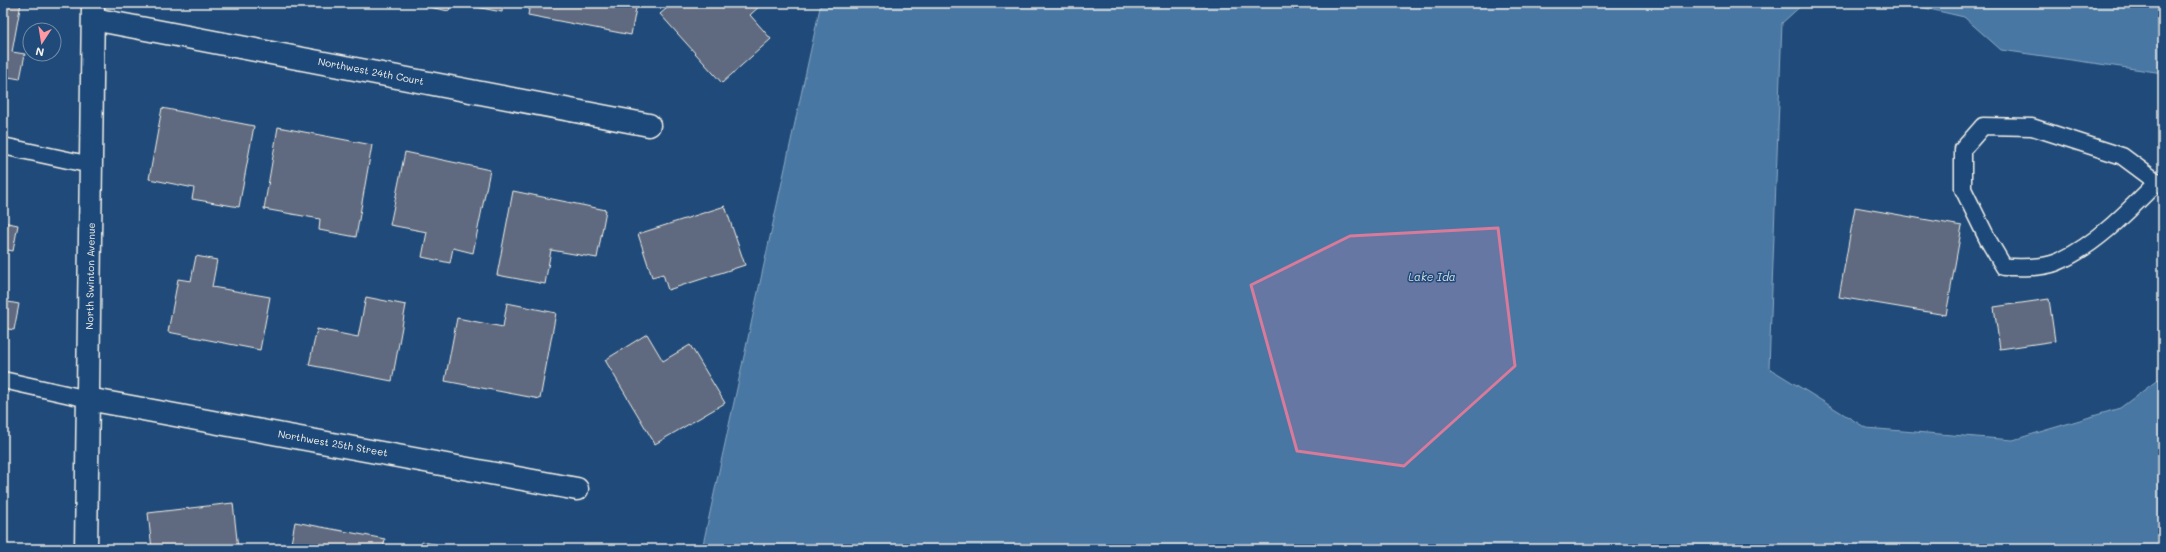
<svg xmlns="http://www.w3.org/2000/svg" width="2166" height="552" viewBox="0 0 2166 552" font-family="Mali,sans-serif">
  <rect width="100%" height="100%" fill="#1f4a7a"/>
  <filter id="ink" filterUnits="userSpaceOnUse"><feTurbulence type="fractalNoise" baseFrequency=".025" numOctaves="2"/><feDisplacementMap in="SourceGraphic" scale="8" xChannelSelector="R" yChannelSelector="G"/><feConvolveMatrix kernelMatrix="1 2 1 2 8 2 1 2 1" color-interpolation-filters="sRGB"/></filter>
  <g filter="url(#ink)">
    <path fill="#4877a4" stroke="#8da8bf" d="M821,3H1804L1782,23L1769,368L1866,428L2013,440L2120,408L2163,376V549H702Z
      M1903,3H2163V73L2001,50L1964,17Z"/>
    <path fill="#5f6b80" stroke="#f4f1e8" d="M3,3H21L12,52L25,54L20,79L3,76Z
      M408,3H451L449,11Z
      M455,3H503L502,12Z
      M530,3H637L631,35L528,15Z
      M673,3H763L750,15L771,39L722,83L660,14Z
      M162,108L254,126L239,207L192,199L194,188L149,179Z
      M278,127L372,145L356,237L319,230L320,219L264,209Z
      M405,152L490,170L473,253L453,248L450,263L422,257L427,232L390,225Z
      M513,191L606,210L597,258L551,250L545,284L497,275Z
      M725,206L745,265L668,290L663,274L652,277L638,234Z
      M1855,207L1962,226L1946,315L1839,297Z
      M3,222L18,225L13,251L3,249Z
      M196,256L217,260L212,287L270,297L260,350L168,332L178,279L191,281Z
      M366,297L406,305L392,381L309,365L317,329L358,337Z
      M2049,299L2055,341L2000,349L1994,307Z
      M3,301L19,304L14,330L3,328Z
      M507,303L556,313L540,399L445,381L457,318L503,327Z
      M647,334L663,361L690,345L725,403L655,444L605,360Z
      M233,503L238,549H152L148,513Z
      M295,522L385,539L383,549H290Z
      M422,542L463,549H421Z"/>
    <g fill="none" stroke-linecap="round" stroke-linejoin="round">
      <defs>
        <path id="service" d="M3,146L91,165
          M2157,182L2122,156L2032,127L1983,126L1963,149V189L1988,240L2004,267C2023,267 2045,269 2062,260C2099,242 2128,211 2157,182L2163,181
          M3,380L88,399"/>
        <path id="minor" d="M93,19L649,125
          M88,399L577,489
          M86,549L93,3"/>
      </defs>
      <use href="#service" stroke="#f4f1e8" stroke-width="19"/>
      <use href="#minor" stroke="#f4f1e8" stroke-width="25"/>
      <use href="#service" stroke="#1f4a7a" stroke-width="16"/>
      <use href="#minor" stroke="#1f4a7a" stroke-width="22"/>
    </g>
  </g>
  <path fill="#d87a9a" fill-opacity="0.2" stroke="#d87a9a" stroke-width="3" stroke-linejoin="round" d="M1498,228L1515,366L1404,466L1297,451L1251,285L1350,236Z"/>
  <g text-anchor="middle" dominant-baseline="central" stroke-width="3" stroke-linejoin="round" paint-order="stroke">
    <g font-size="10" fill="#f4f1e8" stroke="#1f4a7a">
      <text transform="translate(371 71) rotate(11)">Northwest 24th Court</text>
      <text transform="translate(90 276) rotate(-89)">North Swinton Avenue</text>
      <text transform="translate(333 443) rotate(10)">Northwest 25th Street</text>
    </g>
    <g font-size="11" font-style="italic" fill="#dadfde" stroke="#1f4a7a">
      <text x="1432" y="276">Lake Ida</text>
    </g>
  </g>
  <rect width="2166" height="552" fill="none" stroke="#1f4a7a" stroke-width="16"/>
  <rect x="8" y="8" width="2150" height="536" fill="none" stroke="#f4f1e8" stroke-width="1.5" filter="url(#ink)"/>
  <g transform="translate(42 42) rotate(192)"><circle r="19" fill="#1f4a7a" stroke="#748da6"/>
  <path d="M0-3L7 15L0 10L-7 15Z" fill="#ff9aa2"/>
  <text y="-6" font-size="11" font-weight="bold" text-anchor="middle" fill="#f4f1e8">N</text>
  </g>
</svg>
